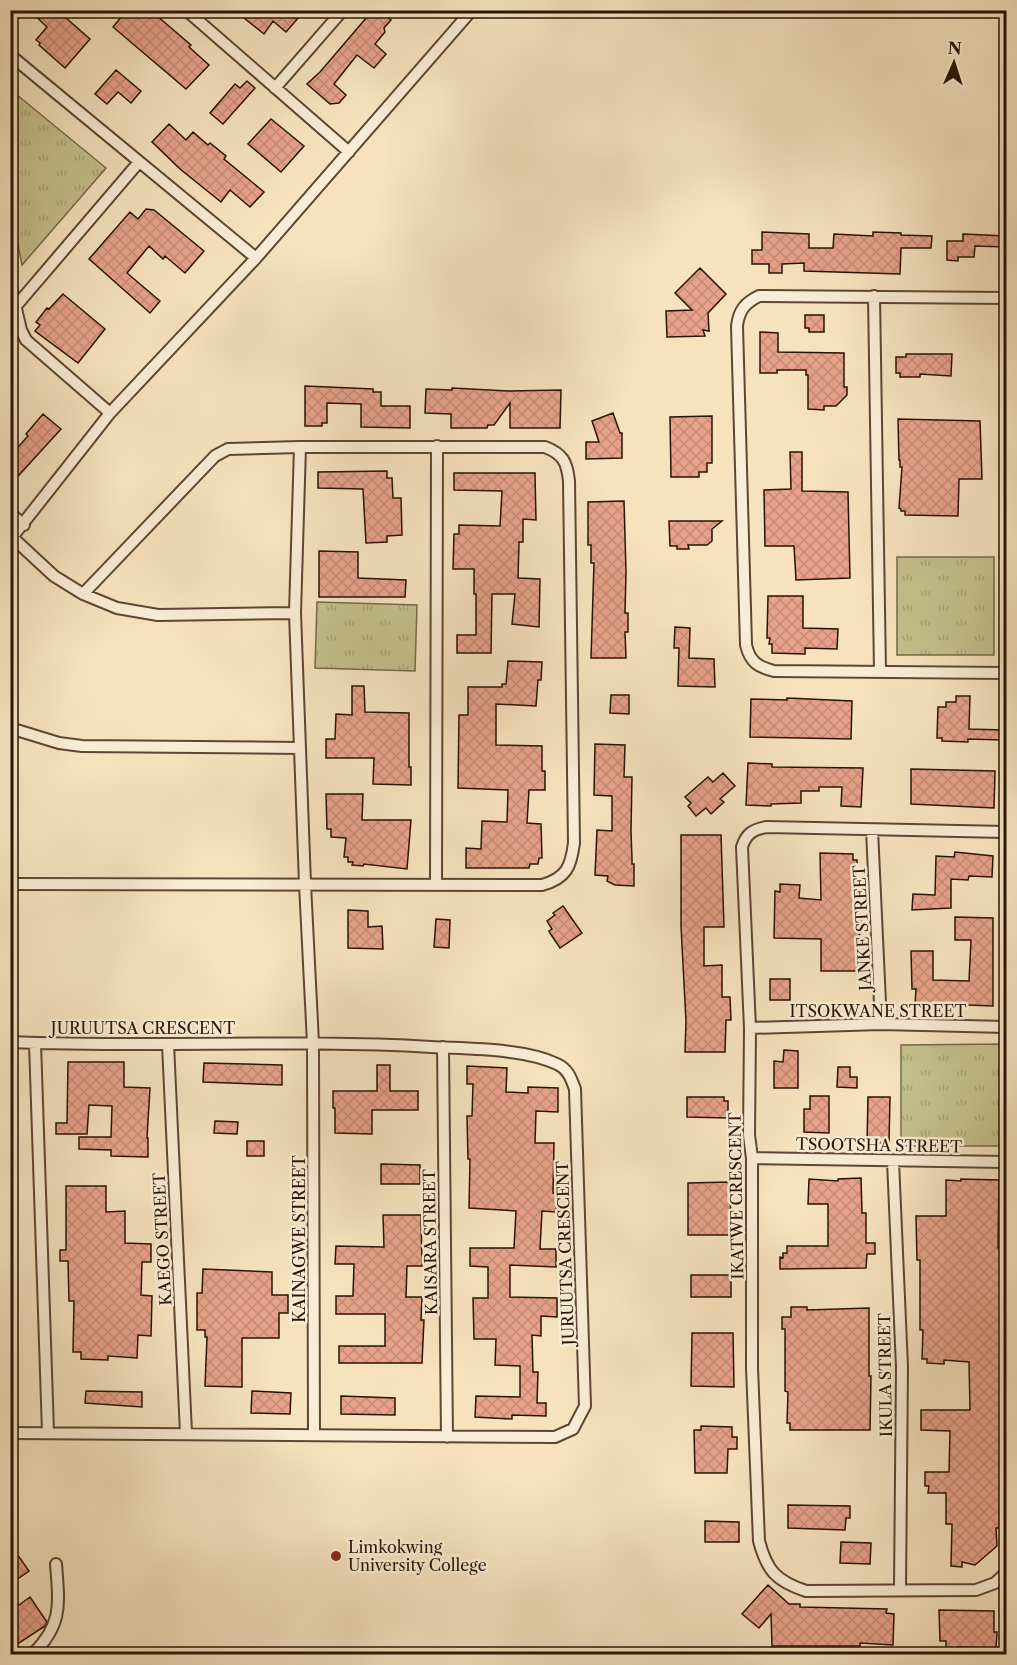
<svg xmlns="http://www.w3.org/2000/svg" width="1017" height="1665" viewBox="0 0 1017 1665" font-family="'Libre Caslon Text',serif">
  <defs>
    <pattern id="grass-tufts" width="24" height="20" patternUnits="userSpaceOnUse" patternTransform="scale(1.5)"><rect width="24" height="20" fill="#c4c18c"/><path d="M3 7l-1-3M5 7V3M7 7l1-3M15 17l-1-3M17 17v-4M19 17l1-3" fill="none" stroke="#a8a577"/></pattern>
    <pattern id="building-cross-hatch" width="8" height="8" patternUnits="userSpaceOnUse" patternTransform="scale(1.5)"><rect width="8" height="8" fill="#e7a289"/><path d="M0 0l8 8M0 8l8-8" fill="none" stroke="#c68b75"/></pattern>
  </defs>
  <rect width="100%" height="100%" fill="#f6e3be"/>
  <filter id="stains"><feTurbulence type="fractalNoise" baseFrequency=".00333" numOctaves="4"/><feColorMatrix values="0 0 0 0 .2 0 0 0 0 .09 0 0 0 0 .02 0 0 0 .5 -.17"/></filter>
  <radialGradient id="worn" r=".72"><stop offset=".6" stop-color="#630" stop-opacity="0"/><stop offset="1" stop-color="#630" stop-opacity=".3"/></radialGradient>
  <path fill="url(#grass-tufts)" stroke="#766a48" stroke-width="1.5" d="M11,90L106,168L22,265L11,209Z
    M897,557H994V655H897Z
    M317,602L417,605L415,671L315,668Z
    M1002,1044V1146H901V1045Z"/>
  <path fill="url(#building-cross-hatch)" stroke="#291303" stroke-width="1.5" d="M29,10H57L90,39L65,68L39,45L40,43L36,40L47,27Z
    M127,10H150L191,45L189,47L209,65L186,89L113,27Z
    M234,10H291L299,17L286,32L273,21L264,34Z
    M359,10H380L391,20L384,28L385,32L375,44L386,54L374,68L357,55L334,84L346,95L339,103L330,104L307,84L320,72L367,17Z
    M116,70L141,91L131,103L118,92L107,104L95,94Z
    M247,81L255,88L223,124L210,113L235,84L240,88Z
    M271,119L304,146L281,172L248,144Z
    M169,124L186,140L193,132L208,145L210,143L226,156L224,159L264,192L250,207L230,190L221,202L180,169L152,142Z
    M146,209L154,210L204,251L185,273L165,256L163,259L149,246L127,273L160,301L150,313L89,259L130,212L138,219Z
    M762,232L809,234V248H833L834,234L873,236V232L901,233V235L932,236L931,248H901L900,274L804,271V263L782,264V273H769V264H752V250H762Z
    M963,234L1006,236V247L975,246L974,257H958V261L947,260V241H963Z
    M700,268L726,294L708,313L709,331L703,330L705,336L667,337L666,311L692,310L675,293Z
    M63,294L105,329L78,363L35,331L40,325L36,322L47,308L49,309Z
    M805,315H824V332H809V328H805Z
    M760,332L778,333V352L844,353V387H847V395L836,406H824V410L808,409V375H806V370H777V373H760Z
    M906,354H952L951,376L920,374V377H900V373H896V357H906Z
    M305,386L373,389V392H381V406H410V428L361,427V404L327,403V423H322V426H305Z
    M452,388L508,391L561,390L560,428H510V403L494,425H488L487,428H451V414L425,413L426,389L452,390Z
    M613,413L620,433H622V458L586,459V442H599L592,421Z
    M43,414L61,429L10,485V456L28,436L26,434Z
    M712,416V463H707V472H699V477H671L670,417Z
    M898,419L980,421L982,479H959L958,516L905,515V511H901V509L899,508L902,467H900V460H899Z
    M790,452H802V491L848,492L850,578L796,580L794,546H765L764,490L791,489Z
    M387,471V478H392L393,498H401L402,535L387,536V542L366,543L363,489L318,488V472Z
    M454,473H535L536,520L523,519V542H519L518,578L540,579L539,627L512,624L515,594H492L491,653H457V635H476V594H474V569H453L454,534H459V525L500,526L502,491L454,490Z
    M624,501L626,572L625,613H628V632H625L626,658H591L594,563H591V545H588V502Z
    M669,521H722L712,529V541L707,545H688L689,549H677V546H670Z
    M319,551L358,552V578L406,580L405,597H319Z
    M768,596H803V628L838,629L837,649L805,648V654L772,653V644H769L770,638H767Z
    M675,627L690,628L689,658L714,659L715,687L678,686L679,648H674Z
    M508,661L542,662L541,680H538L536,706L496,704V745L542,746V771H545V790H529L527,823L541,824L542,858H539L538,864H530L529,868H466V848L481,849L482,821L507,822L508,790L458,788L459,715H468V687H502V684H506Z
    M352,686H364L365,712L409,713V767H411V785L373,784L374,758H326V739H335L336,714L352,715Z
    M611,695H629V714L610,713Z
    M956,696H970L969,729L1002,730V740L968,739V742L942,741V738H937L938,707H946V702H956Z
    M787,698L852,701L851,739L750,737L751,699L787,700Z
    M595,744L625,745L624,777H632L631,831L632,859V864H634V886L615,885L607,881L608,876L595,875L597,830L612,831V796L594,795Z
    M748,763L772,764V767L863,768L861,807L841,806L842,787H819V791H801V803L771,804V806L746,805Z
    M911,769L995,771L994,808L911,804Z
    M723,773L735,786L720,799L724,802L711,814L706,808L696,816L688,806L691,803L685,797L708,777L713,782Z
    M326,794H363L362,820H411L407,869L364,864L363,866L352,865L353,862H348V857H344L346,838L331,837V829H327Z
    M681,835H721L724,927H704V966L722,965V997H730L731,1020H726L725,1052H685L686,1021L681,926Z
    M955,852L993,856L992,877L969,876L968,880L951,879V908L912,910L913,894L935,895L936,856L954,857Z
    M820,853L853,854V860H857V918H861L859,940H858V971H821V939L774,938L775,891L780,892V884L800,885L799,898L821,900Z
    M563,906L582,933L560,948L550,933L549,931L552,929L547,921L555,915L553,913Z
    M348,910L368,911V927L382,926L383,949L348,948Z
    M955,917L993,918V1006L940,1004L932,1005V1008L919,1007L915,1004L916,989H912L911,951H933V980L969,981L971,940H955Z
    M436,919L450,920L449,948L434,947Z
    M770,979H790V1000H770Z
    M784,1050L798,1051V1088H774V1061L783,1062Z
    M68,1062H124V1087L150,1088L147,1138H148V1157L111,1156V1150L79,1149V1137H111L112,1106L89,1105L87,1134H56V1123H67Z
    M204,1063L282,1065V1085L203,1082Z
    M377,1065H390V1091H418V1110H372V1134L335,1133V1108H333V1091H377Z
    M467,1066L507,1068L506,1092L528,1093V1087L558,1088V1112L536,1111L535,1143H554L553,1193H557L556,1212L542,1211L540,1249H556V1267L510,1265V1297L557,1298V1317L541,1316V1336L532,1335L533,1372H538L537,1403H546V1416L512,1415V1419L475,1417L476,1396L520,1397V1366L495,1365L496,1339H474L473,1298H488V1267L470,1266V1248H514L516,1211L469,1208L470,1159H468L467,1116H472L473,1084H467Z
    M838,1067H850V1077H857V1088L837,1087Z
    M810,1096H829V1133L804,1132V1109H810Z
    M687,1097H724V1101H728V1118L687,1117Z
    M868,1097H890L889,1143H867Z
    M215,1121L238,1122L237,1134L214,1133Z
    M247,1141H264V1156H247Z
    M381,1164L420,1165V1184H381Z
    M861,1178L862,1213H866V1243H875V1254H867L866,1268L780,1269V1257L783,1258V1253H787V1246H828V1204H808L809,1179L838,1181V1179Z
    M961,1179L999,1180L998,1248H1002L1000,1410H1006L1004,1471H1006V1523H1005L1004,1528H996L997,1546L975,1565L962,1562V1567L951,1566L952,1524H946V1493H928L929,1486H925V1472H949L950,1431L921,1430V1410H970L969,1362L944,1360V1364L927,1363V1359H922L923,1330H920V1260H917L916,1216H946V1180L961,1181Z
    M730,1182L731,1235H688V1183Z
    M66,1186H106V1212L125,1211V1243L151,1244V1262H142L141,1295L152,1296L151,1336L138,1335L137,1358L108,1356V1360L81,1359V1352H73L74,1301H69L68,1261H60V1250H66Z
    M383,1215H421L422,1266H407L406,1297H422L421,1320H424L422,1363H339V1346H385V1314H336V1296H353L354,1264H335L336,1246L384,1247Z
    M203,1269L272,1272V1295H288V1313H279V1338H242V1387L205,1386L207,1337H205V1330H197V1293H202Z
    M691,1275H731V1297H691Z
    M791,1307H807V1310L869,1308V1376H871L870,1430H790V1423H787L788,1392L785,1391V1329H782V1317H791Z
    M692,1333H733L734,1387L691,1386Z
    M86,1391L142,1392V1407L85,1403Z
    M252,1391L291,1393L290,1414L251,1413Z
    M341,1396L395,1398V1415L341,1414Z
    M701,1426L732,1427V1437H737V1449H728L727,1473H695L694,1430H701Z
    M788,1505L850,1506V1518H846L845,1530L788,1528Z
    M705,1521L739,1522V1542H705Z
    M841,1542L871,1543L870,1564L840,1563Z
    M10,1544L29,1571L10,1584Z
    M768,1585L789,1604H800V1607L887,1609L886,1613L894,1614L893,1645L860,1643V1646H772L771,1614L759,1628L742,1614Z
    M10,1592L19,1605L30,1597L47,1622L45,1626L16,1645L10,1636Z
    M939,1610L994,1611V1632H997L996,1648L957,1647V1649L946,1650V1641H940Z"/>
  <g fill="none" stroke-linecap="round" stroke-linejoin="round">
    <defs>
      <path id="street" d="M186,10L349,152
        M10,55L256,258
        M275,88L343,10
        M10,283L21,330L26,340L110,413
        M874,296L880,671
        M1006,298L759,296C745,303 739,310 737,326L746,645C750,662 758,667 774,671L1006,673
        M16,306L139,162
        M300,447L295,613L305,884L313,1043L314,1435
        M10,513L24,525
        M13,538L54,576L83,594L117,608L158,615L295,613
        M10,540L110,413L256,258L472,10
        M10,728L59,743L82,746L300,748
        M872,830L881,1024
        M1006,832L767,827C753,829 746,834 742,847L750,1028L749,1135L752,1158V1368L759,1541C767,1571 776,1581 806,1591L976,1590L995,1583L1006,1573
        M10,884L542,885C567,878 571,866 574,843L569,481C567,462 563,454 545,447H300L228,449L215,456L83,594
        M436,885L437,446
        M750,1028L881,1024L1006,1027
        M10,1042C151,1048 291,1039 431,1047C468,1049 523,1048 557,1064C568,1069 571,1078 575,1089L585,1406L573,1429L555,1437L10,1433
        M35,1043L48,1432
        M168,1044L186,1433
        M443,1047L447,1437
        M752,1158L1006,1162
        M893,1161L902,1367L900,1589
        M33,1654C63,1624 59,1604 56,1564"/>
    </defs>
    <use href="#street" stroke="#5c4732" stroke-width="14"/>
    <use href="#street" stroke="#f9edd5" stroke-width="10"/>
  </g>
  <circle fill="#8f2418" stroke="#f9edd5" stroke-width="2" cx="336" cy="1556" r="6"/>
  <g text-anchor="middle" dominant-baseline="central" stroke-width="5" stroke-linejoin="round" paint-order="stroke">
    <g font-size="16" fill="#291303" stroke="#f9edd5">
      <text transform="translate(862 928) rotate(-93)">JANKE STREET</text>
      <text x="878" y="1011">ITSOKWANE STREET</text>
      <text x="143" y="1028">JURUUTSA CRESCENT</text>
      <text transform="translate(879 1145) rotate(1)">TSOOTSHA STREET</text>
      <text transform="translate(736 1196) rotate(-91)">IKATWE CRESCENT</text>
      <text transform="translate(162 1239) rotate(-93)">KAEGO STREET</text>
      <text transform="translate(299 1239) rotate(-90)">KAINAGWE STREET</text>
      <text transform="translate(430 1242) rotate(-91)">KAISARA STREET</text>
      <text transform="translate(565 1253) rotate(-92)">JURUUTSA CRESCENT</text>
      <text transform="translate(885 1375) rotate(-91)">IKULA STREET</text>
    </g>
    <g font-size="16" fill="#291303" stroke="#f9edd5" text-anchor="start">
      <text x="348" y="1547">Limkokwing<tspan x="348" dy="18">University College</tspan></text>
    </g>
  </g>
  <rect width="1017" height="1665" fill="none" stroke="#f6e3be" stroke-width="36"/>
  <rect x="12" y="12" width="993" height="1641" fill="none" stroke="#291303" stroke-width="3"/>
  <rect x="18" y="18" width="981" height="1629" fill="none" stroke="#291303" stroke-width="1.5"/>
  <g transform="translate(954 63) rotate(3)" stroke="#f9edd5" stroke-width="4.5" paint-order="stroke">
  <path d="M0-4.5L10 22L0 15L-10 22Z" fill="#291303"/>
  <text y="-9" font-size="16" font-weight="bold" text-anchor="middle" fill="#291303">N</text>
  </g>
  <rect width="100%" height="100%" filter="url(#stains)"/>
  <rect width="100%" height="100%" fill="url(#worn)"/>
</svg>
